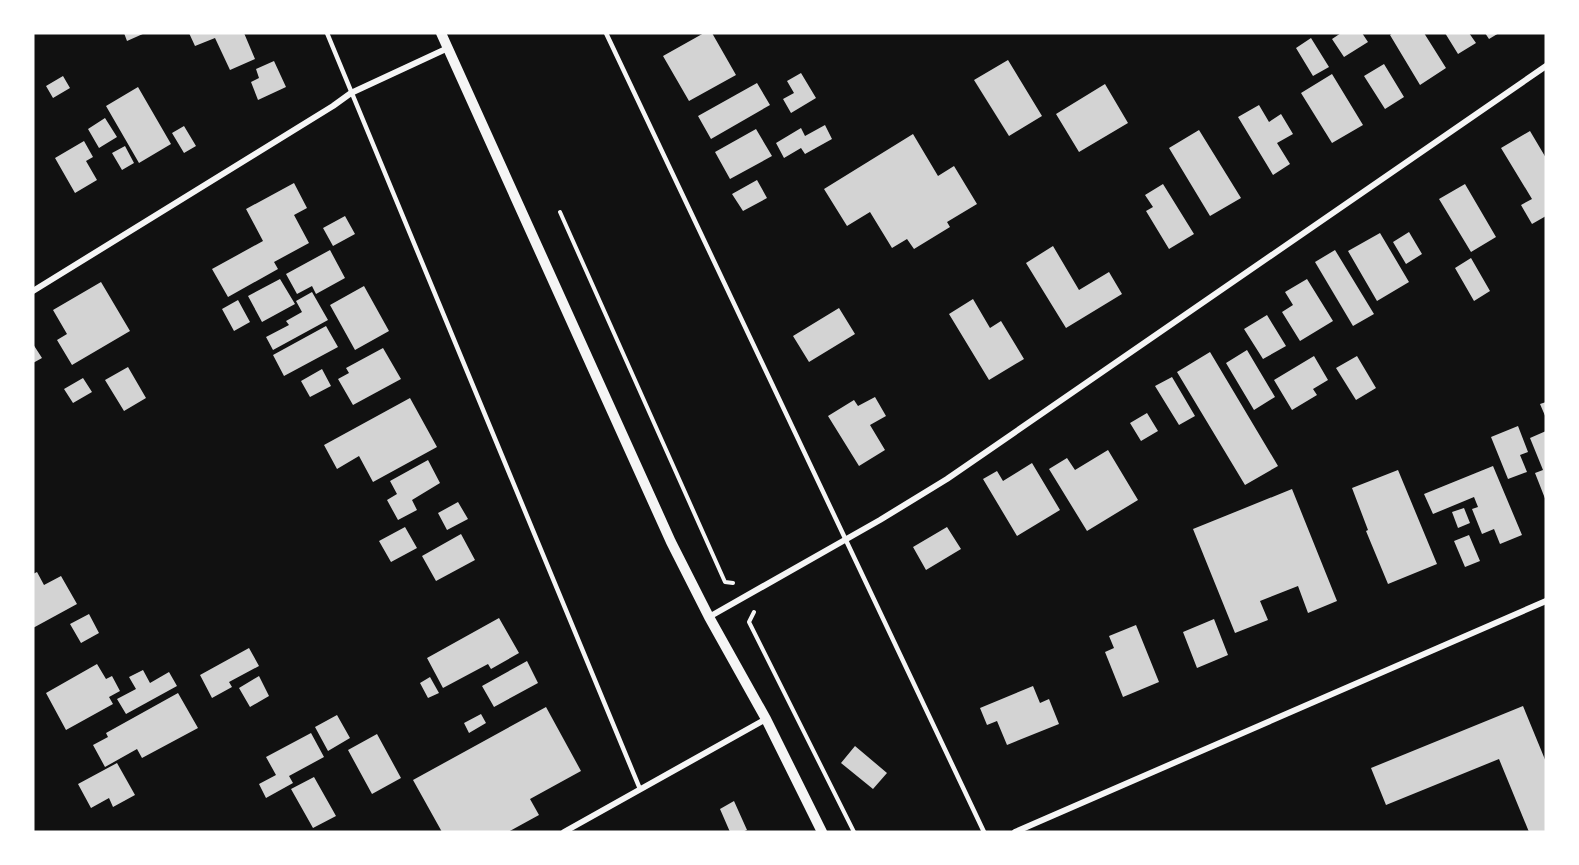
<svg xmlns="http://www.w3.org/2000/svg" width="1579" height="865" viewBox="0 0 1579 865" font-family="Barlow,sans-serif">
  <rect width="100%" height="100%" fill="#111"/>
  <path fill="#d3d3d3" d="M124,33H145L127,41Z
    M189,33H244L255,59L230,70L215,38L195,46Z
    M704,33H712L736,75L689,101L663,56Z
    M1341,33H1362L1368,42L1344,57L1332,39Z
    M1393,33H1424L1446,68L1420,85L1390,35Z
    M1445,33H1469L1476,43L1458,54Z
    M1485,33H1499L1489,39Z
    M1311,38L1329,67L1313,76L1296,48Z
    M1008,60L1042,116L1009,136L974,80Z
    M274,61L286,87L258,100L251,82L259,78L256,69Z
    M1384,64L1404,97L1385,109L1364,76Z
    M801,73L816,98L791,113L783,99L794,93L787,81Z
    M1332,74L1363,125L1332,143L1301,93Z
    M63,76L70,88L53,98L46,86Z
    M757,83L770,105L711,139L698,116Z
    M1105,84L1128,123L1079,152L1056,114Z
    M138,87L171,144L139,163L106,106Z
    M1259,105L1269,122L1281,114L1293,134L1277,143L1290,164L1273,175L1238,117Z
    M105,118L117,137L99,148L88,129Z
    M825,125L832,139L805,154L801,148L784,158L776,143L801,128L805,136Z
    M184,126L196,146L184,153L172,133Z
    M756,129L772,156L730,179L715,152Z
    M1199,130L1241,198L1210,216L1169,148Z
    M1530,131L1546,158V216L1532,224L1521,205L1532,199L1501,148Z
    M913,134L938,176L954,166L977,204L947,222L950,227L914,249L907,239L892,248L870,212L847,226L824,189Z
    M84,141L93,157L86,161L97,180L75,193L55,158Z
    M125,146L134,163L122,170L112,153Z
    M757,180L767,198L743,211L732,194Z
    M294,183L307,208L294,215L309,243L274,262L278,269L228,297L212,269L263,241L246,209Z
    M1163,184L1194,234L1169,249L1146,211L1153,207L1145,195Z
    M1465,184L1496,237L1471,252L1439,199Z
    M345,216L355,234L333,246L323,228Z
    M1409,232L1422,254L1406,264L1393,242Z
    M1380,233L1409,282L1377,301L1348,251Z
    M1053,246L1079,290L1109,272L1122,294L1066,328L1026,263Z
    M330,250L345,278L316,294L312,286L297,294L286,274Z
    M1335,250L1374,314L1353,326L1315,262Z
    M1471,258L1490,291L1474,301L1455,268Z
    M280,279L295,304L262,322L248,296Z
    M1307,279L1333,321L1300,341L1282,312L1293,305L1285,292Z
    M101,282L130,331L72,365L57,340L67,334L53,310Z
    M364,286L389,331L355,350L330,305Z
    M312,292L328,320L273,350L266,337L289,325L286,321L302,312L296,301Z
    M973,299L990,328L1001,321L1024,359L989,380L949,314Z
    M238,300L250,322L234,331L222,309Z
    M839,308L855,334L809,362L793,336Z
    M1267,315L1286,346L1263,359L1244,329Z
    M326,326L338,347L284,376L273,355Z
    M33,344L42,358L33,363Z
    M383,348L401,379L353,405L338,379L349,373L346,368Z
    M1247,350L1275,397L1254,410L1226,363Z
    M1210,352L1278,466L1245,485L1177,372Z
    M1314,356L1328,380L1313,389L1317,395L1292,410L1274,380Z
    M1357,356L1376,388L1356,400L1336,368Z
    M128,367L146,398L124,411L105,380Z
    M322,369L331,386L310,397L301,381Z
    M1172,377L1195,416L1179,425L1155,386Z
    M83,378L92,392L73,403L64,389Z
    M875,397L886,416L870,425L885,450L859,466L828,416L854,400L858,406Z
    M410,398L437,447L373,482L359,456L337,469L324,445Z
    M1546,402V418L1540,404Z
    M1147,413L1158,431L1141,441L1130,423Z
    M1518,426L1528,452L1520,455L1527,472L1508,479L1491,437Z
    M1546,431V501L1535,473L1543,470L1530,438Z
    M1108,450L1138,500L1087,531L1049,469L1067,458L1075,470Z
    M428,460L440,483L412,500L417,510L398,520L387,500L397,494L390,481Z
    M1032,463L1060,510L1017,536L983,479L997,471L1003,481Z
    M1493,466L1522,535L1500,544L1494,529L1482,534L1472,509L1478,507L1474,497L1433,514L1424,494Z
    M1398,470L1437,564L1388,584L1366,531L1368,530L1352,488Z
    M1292,489L1337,601L1308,613L1298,586L1260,601L1268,620L1235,633L1193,529Z
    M458,502L468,519L447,530L438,513Z
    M1464,508L1470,523L1458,528L1452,512Z
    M405,527L417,548L391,562L379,541Z
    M947,527L961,549L926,570L913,547Z
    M461,534L475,560L436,581L422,556Z
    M1469,535L1480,561L1465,567L1454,541Z
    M37,572L44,585L61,576L77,604L33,628V574Z
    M89,614L99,633L81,643L70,624Z
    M499,618L519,653L491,669L488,664L443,688L427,658Z
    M1214,619L1228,655L1197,668L1183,632Z
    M1136,625L1159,682L1123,697L1105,652L1114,648L1109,636Z
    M249,648L259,666L229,682L232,687L212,698L200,675Z
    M527,661L538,683L494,707L482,686Z
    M97,664L106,679L112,676L120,691L109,697L113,704L66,730L46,693Z
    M143,670L150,683L169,672L177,686L126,714L117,699L136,689L129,677Z
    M259,676L269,696L250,707L239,688Z
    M430,677L439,693L428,698L420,683Z
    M1033,686L1040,703L1049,699L1059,724L1007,745L997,721L987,725L980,708Z
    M178,693L198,728L142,758L137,749L105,767L93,745L108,737L106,733Z
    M1523,706L1546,762V832H1529L1499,759L1386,805L1371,768Z
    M546,707L581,771L530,799L539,815L508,832H442L413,780Z
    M481,714L486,723L469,733L464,723Z
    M337,715L350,738L328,751L315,727Z
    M311,733L324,757L289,776L293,783L266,798L259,784L276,775L266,757Z
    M377,734L401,778L372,794L348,750Z
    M855,746L887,773L873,789L841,763Z
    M117,763L135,795L113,807L109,798L91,808L78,784Z
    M314,777L336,816L313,828L291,789Z
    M734,801L747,830L742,832H730L720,809Z"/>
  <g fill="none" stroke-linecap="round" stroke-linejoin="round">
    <path stroke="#f5f5f5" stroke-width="4" d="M560,212L725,582L733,583
      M754,612L749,622L854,832"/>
    <path stroke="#f5f5f5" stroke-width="4.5" d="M327,33L640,789
      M606,33L984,832"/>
    <path stroke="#f5f5f5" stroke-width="6" d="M33,291L333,106L351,93L448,48
      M709,617L880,520L947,479L1546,66
      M564,832L766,719
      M1015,832L1546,601"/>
    <path stroke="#f5f5f5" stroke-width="10" d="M441,33L671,542L709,617L766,719L822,832"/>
  </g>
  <rect width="1579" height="865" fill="none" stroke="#ffffff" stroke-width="69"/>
</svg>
